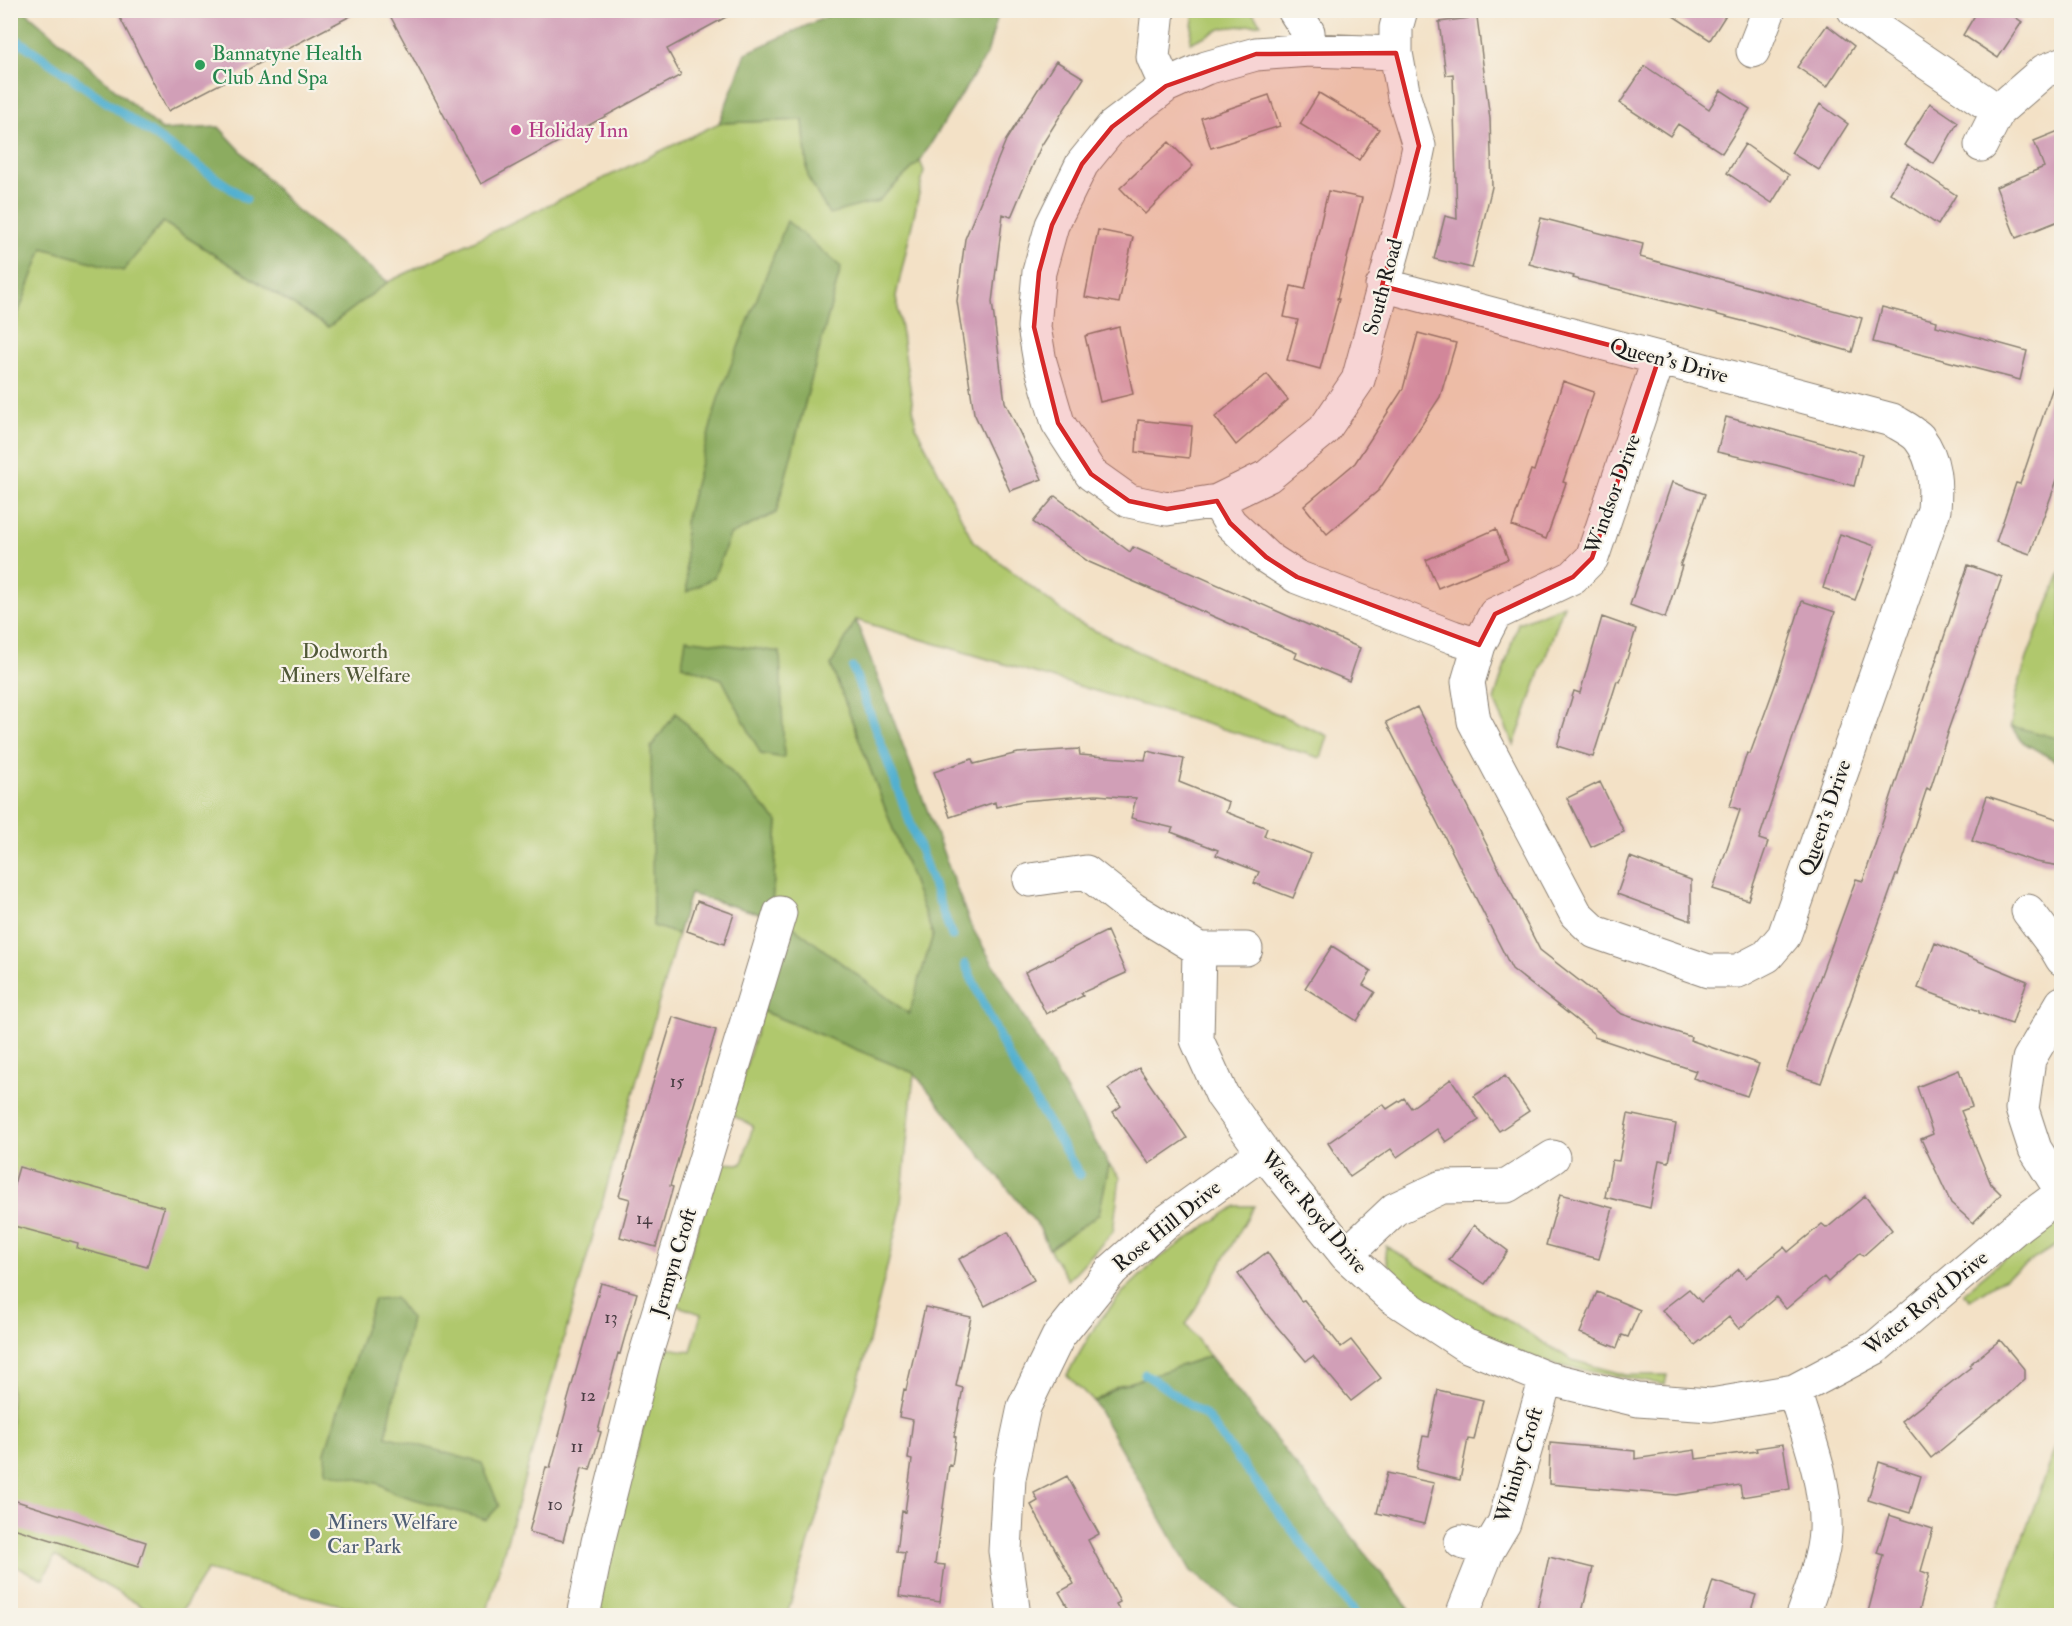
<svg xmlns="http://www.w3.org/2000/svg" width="2072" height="1626" viewBox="0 0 2072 1626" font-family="'IM FELL Double Pica',serif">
  <rect width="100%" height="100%" fill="#f7f3e8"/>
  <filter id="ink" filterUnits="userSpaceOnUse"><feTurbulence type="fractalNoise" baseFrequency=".0167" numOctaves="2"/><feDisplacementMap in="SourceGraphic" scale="12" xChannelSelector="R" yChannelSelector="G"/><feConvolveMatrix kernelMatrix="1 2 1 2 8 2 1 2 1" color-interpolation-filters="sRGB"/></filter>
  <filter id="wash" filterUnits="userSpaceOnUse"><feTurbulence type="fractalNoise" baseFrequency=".008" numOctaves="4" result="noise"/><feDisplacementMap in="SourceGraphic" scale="24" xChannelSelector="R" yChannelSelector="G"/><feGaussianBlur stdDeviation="1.35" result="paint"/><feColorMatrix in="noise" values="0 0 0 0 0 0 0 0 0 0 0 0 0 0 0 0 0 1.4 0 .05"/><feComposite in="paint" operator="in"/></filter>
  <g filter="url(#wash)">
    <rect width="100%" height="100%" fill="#f3e1c6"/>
    <path fill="#b0c86d" stroke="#667244" stroke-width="1.5" fill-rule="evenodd" d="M1194,11H1251L1261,24L1223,28L1190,43Z
      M803,120L808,178L878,201L920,161L924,171L896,296L916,427L973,541L1075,621L1168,666L1328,736L1321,758L856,620L831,665L933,935L909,1015L787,923L771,917L778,822L676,713L653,925L678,934L486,1615H379L207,1570L179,1615H175L143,1607L55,1556L43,1579L11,1564L10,333L43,248L123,270L163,222L328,327L388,282L719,123ZM841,267L776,513L730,535L714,577L687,591ZM780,652L761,753L722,679L682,665Z
      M2061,572V764L2021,741L2011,726L2015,696L2029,652Z
      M1564,605L1514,745L1494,700L1518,623Z
      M762,1011L914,1073L900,1213L865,1358L787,1615L596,1616L663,1347L691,1352L701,1314L675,1305L717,1163L742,1164L753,1126L732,1115Z
      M1109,1165L1120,1177L1113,1232L1068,1280L1049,1249L1099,1214Z
      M1236,1206H1254L1186,1325L1210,1356L1117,1387L1094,1402L1067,1375L1096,1325L1122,1293L1158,1259Z
      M2061,1211V1242L1970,1300L1963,1293Z
      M1386,1246L1572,1360L1626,1375H1667L1665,1385L1555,1365L1511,1349L1446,1315L1393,1279L1385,1255Z
      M2061,1434V1615H1994Z"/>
    <path fill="#8cac60" stroke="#54643e" stroke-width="1.5" d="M11,10L25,11L162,130L219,127L294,208L388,282L328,327L163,222L123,271L43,248L11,333Z
      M841,10L999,11L987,54L920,161L878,201L829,214L808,178L803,120L719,123L746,53Z
      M787,221L841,267L776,513L730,535L714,577L687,592L685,522L718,399Z
      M856,620L970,924L1109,1165L1099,1214L1049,1249L1039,1227L914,1073L762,1011L787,922L909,1014L933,935L831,665Z
      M686,639L780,652L784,758L761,754L722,679L682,665Z
      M676,713L778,822L771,917L690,894L678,934L653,926L651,747Z
      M2011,726L2061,739V764L2021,741Z
      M395,1298L411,1319L386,1436L482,1463L499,1506L486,1520L394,1493L380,1484L326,1472L325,1452L374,1299Z
      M1210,1356L1414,1615H1249L1191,1571L1094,1402L1117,1387Z"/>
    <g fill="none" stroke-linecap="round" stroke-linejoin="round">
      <path stroke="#52b0d0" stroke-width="9" d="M10,35L246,199
        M853,668L952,936
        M965,964L1007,1054L1080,1175
        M1145,1374L1206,1416L1357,1616"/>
    </g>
    <g id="blocks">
      <path fill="#d19fb7" d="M116,10H362L168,111Z
        M387,10H739L667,49L681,75L481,184Z
        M1664,10H1729L1710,40Z
        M1978,10H2005L2022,22L1998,58L1963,35Z
        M1477,17L1490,119L1492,187L1472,268L1434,259L1445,216L1457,219L1453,74L1446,75L1439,22Z
        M1827,25L1854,46L1827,87L1797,67Z
        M1056,61L1084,78L1041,146L1011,217L1003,214L992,302L1005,402L1042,479L1010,491L974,413L957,301L965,239L1006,140Z
        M1645,66L1709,109L1721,90L1750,109L1722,153L1678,124L1670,136L1620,103Z
        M1319,93L1379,129L1359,160L1300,124Z
        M1269,95L1280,126L1211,148L1201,118Z
        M1930,103L1958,122L1934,164L1904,145Z
        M1820,104L1848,124L1819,170L1791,153Z
        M2061,130V220L2016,238L1996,187L2044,167L2034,141Z
        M1169,142L1193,166L1145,214L1120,188Z
        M1745,144L1789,175L1772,203L1727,173Z
        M1908,163L1956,195L1938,225L1890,193Z
        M1328,191L1362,198L1337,299H1339L1320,369L1287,360L1298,320L1284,317L1291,286L1305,289Z
        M1541,218L1643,244L1640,257L1862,318L1852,352L1750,323L1573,278L1574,276L1529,264Z
        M1098,230L1133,237L1119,303L1085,297Z
        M1882,307L1937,321L1936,326L2027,351L2020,380L1873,342Z
        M1119,327L1133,394L1100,402L1085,336Z
        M1418,333L1456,343L1440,397L1379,490L1327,534L1304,506L1355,463L1403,389Z
        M1267,374L1288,400L1236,445L1215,417Z
        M2057,375H2061V469L2030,554L1996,542L2016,483L2020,484Z
        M1563,381L1594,392L1563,482L1566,483L1546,539L1512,526L1531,470L1534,471Z
        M1726,417L1862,454L1854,486L1776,465L1717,452Z
        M1138,420L1192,426L1189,458L1136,452Z
        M1672,482L1705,494L1680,566H1682L1665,618L1630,605Z
        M1055,496L1130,552L1133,547L1360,648L1349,681L1295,658L1297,653L1089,562L1033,522Z
        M1496,529L1508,559L1438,588L1426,560Z
        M1840,534L1875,546L1855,600L1823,588Z
        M1968,565L2002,577L1947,733H1948L1930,790L1927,788L1898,875H1896L1821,1083L1786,1071L1856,879L1863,881Z
        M1802,601L1835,612L1759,839L1768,842L1748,900L1713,889L1740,810L1730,806L1747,753L1750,754L1777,680Z
        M1602,617L1636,629L1620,682L1617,681L1593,757L1557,746L1574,691L1580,693Z
        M1417,707L1540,950L1622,1014L1691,1037L1690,1040L1759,1064L1747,1096L1693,1078L1696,1071L1594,1037V1034L1512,969L1386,722Z
        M1079,749L1080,755L1145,760L1147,751L1184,759L1179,782L1229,802L1226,812L1267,828L1264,836L1311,854L1293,898L1254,883L1259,872L1216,855L1218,850L1171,832L1173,828L1131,818L1136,798L1096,795L1022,801L996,807L995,802L950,817L934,772L972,759L974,764L1018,753Z
        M1600,782L1624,832L1591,847L1567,798Z
        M1987,796L2061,820V866L2036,862L1972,841Z
        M1630,857L1691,880V921L1617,894Z
        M697,901L734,914L724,944L687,931Z
        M1107,931L1126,973L1081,993L1083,996L1046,1014L1025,972Z
        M1935,943L2027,981L2012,1024L1979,1013V1011L1918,988Z
        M1332,946L1371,971L1363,985L1375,992L1357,1021L1305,988Z
        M673,1017L716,1030L670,1186L673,1187L656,1247L620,1237L630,1199L619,1196Z
        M1139,1068L1187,1138L1149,1164L1113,1112L1121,1106L1108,1089Z
        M1959,1070L1972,1107L1961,1111L1991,1184L2001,1194L1973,1223L1951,1203L1921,1139L1933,1134L1917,1087Z
        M1505,1076L1529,1111L1499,1131L1474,1096Z
        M1451,1079L1479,1120L1446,1142L1437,1129L1397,1157L1391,1149L1350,1177L1328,1143L1383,1104L1387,1109L1404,1098L1411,1108Z
        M1628,1114L1676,1124L1669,1162L1659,1160L1650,1208L1605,1197L1612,1160L1619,1161Z
        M19,1167L164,1207L147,1267L77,1248L78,1243L10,1225V1198Z
        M1560,1194L1613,1208L1599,1259L1546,1245Z
        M1865,1196L1892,1230L1863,1256L1860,1253L1828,1282L1824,1277L1786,1309L1776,1297L1739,1329L1729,1317L1695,1345L1662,1310L1689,1289L1701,1302L1739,1269L1746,1278L1784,1247L1788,1252L1822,1224L1827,1228Z
        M1474,1225L1508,1251L1485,1284L1449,1260Z
        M1008,1232L1034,1280L985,1306L959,1259Z
        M1267,1252L1301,1301L1304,1300L1341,1347L1351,1340L1381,1378L1351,1401L1313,1356L1306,1361L1268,1316L1238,1274Z
        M601,1283L637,1293L620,1354L618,1353L598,1431L601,1432L590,1470L582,1468L563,1541L529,1532L546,1467L550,1468L567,1407L566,1406Z
        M1597,1292L1640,1310L1628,1337L1622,1335L1617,1348L1580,1333Z
        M925,1307L971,1317L956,1386L963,1388L954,1436L956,1437L952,1466L949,1465L935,1564L945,1565L940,1602L899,1596L905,1553L897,1552L902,1511L905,1512L912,1460L908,1459L913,1420L899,1417L904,1389L906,1390Z
        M2000,1340L2025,1370V1379L2001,1401L1931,1458L1902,1421L1971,1367L1969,1365Z
        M1438,1390L1483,1400L1474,1440L1468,1439L1460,1480L1416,1469L1423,1436L1429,1437Z
        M1550,1443L1635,1451V1459L1695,1450L1696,1459L1757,1451L1756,1448L1783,1444L1790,1489L1742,1497L1740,1485L1676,1495L1549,1484Z
        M1879,1462L1921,1476L1910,1513L1868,1500Z
        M1387,1473L1434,1483L1424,1524L1377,1513Z
        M1067,1476L1099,1534L1088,1540L1120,1602L1116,1604L1123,1616H1073L1059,1592L1074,1584L1031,1505L1038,1501L1034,1493Z
        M10,1499L146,1542L138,1567L10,1527Z
        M1889,1515L1933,1529L1921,1571L1929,1574L1918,1616H1867L1883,1555L1877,1553Z
        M1549,1557L1593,1568L1581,1616H1556L1537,1610Z
        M1713,1581L1756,1595L1749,1616H1702Z"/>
    </g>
  </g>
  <g filter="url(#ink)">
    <use href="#blocks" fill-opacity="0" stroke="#887e71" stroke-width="1.5"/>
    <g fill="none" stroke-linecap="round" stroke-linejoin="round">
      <defs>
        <path id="street" d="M1158,10L1153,57L1166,86
          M1294,10L1308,32L1309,50
          M1854,10L1883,33L1998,111L2044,71L2062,64
          M1753,51L1769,10
          M1396,53L1309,50L1256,54L1206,68L1166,86L1112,127L1082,164L1052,225L1039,272L1034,327L1040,362L1058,423L1091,474L1129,501L1167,509L1217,501L1268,476L1324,430L1358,380L1410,190L1419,146L1404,97L1396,53V28L1401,10
          M1981,145L1998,111
          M1382,286L1398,289L1892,420C1900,425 1913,431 1919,438C1936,460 1936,485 1934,510L1784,936L1767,956L1738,971H1708L1595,932L1576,914L1474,721L1468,682L1479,645L1495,614L1573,577L1592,558L1659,358
          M1217,501L1230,523L1266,557L1297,577L1453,637L1479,645
          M1030,880L1086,872L1133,909L1199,949L1197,1040L1222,1095L1263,1152L1346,1255L1392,1297L1465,1345L1546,1378L1638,1400L1711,1405L1794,1391L1875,1348L2019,1225L2062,1193
          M2028,911L2055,947L2062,959
          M1199,949H1246
          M2062,1003L2029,1059L2022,1109L2035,1149L2062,1192
          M1346,1255L1395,1209L1442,1187L1507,1186L1553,1157
          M1794,1391C1808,1436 1827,1483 1825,1531C1824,1557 1811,1591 1802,1616
          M1461,1542L1488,1550
          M1464,1610L1488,1550L1504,1523L1546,1378
          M583,1616L598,1542L644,1360L780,913
          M1014,1616L1005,1551L1009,1478L1024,1407L1058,1337L1112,1270L1166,1222L1263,1152"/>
      </defs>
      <use href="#street" stroke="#887e71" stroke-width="35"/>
      <use href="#street" stroke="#fff" stroke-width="33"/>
    </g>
  </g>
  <path fill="#d62828" fill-opacity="0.2" stroke="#d62828" stroke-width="4.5" stroke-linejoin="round" d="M1396,53L1419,146L1382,286L1659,358L1592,558L1573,577L1495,614L1479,645L1297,577L1266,557L1230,523L1217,501L1167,509L1129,501L1091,474L1058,423L1034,327L1039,272L1052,225L1082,164L1112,127L1166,86L1256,54Z"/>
  <circle fill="#2e9e5b" stroke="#f7f3e8" stroke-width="2" cx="200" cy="65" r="6"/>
  <circle fill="#d1479c" stroke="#f7f3e8" stroke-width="2" cx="516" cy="130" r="6"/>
  <circle fill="#5c6f8a" stroke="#f7f3e8" stroke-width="2" cx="315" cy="1534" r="6"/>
  <g text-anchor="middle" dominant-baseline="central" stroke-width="4.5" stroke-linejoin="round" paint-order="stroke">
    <g font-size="18" fill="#493d43">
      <text x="677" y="1081">15</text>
      <text x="644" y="1218">14</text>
      <text x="611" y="1317">13</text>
      <text x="588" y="1395">12</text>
      <text x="577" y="1446">11</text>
      <text x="555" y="1504">10</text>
    </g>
    <g font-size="21" fill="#27864d" stroke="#f7f3e8" text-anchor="start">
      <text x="212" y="53">Bannatyne Health<tspan x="212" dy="24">Club And Spa</tspan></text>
    </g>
    <g font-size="21" fill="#b23c85" stroke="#f7f3e8" text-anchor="start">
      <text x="528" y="130">Holiday Inn</text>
    </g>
    <g font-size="21" fill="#1c1c1c" stroke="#f7f3e8">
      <text transform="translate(1383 287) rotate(-75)">South Road</text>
      <text transform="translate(1669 361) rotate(15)">Queen's Drive</text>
      <text transform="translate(1613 494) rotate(-70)">Windsor Drive</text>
      <text transform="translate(1825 818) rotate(-71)">Queen's Drive</text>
      <text transform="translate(1314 1212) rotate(50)">Water Royd Drive</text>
      <text transform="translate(1167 1226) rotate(-39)">Rose Hill Drive</text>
      <text transform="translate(674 1262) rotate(-73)">Jermyn Croft</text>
      <text transform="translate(1926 1303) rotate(-39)">Water Royd Drive</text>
      <text transform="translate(1519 1465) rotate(-73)">Whinby Croft</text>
    </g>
    <g font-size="21" fill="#505838" stroke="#f7f3e8">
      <text x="345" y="651">Dodworth<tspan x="345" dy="24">Miners Welfare</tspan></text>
    </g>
    <g font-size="21" fill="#4e5e75" stroke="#f7f3e8" text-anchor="start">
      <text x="327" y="1522">Miners Welfare<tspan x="327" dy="24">Car Park</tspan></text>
    </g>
  </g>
  <rect width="2072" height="1626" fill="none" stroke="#f7f3e8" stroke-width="36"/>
</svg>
